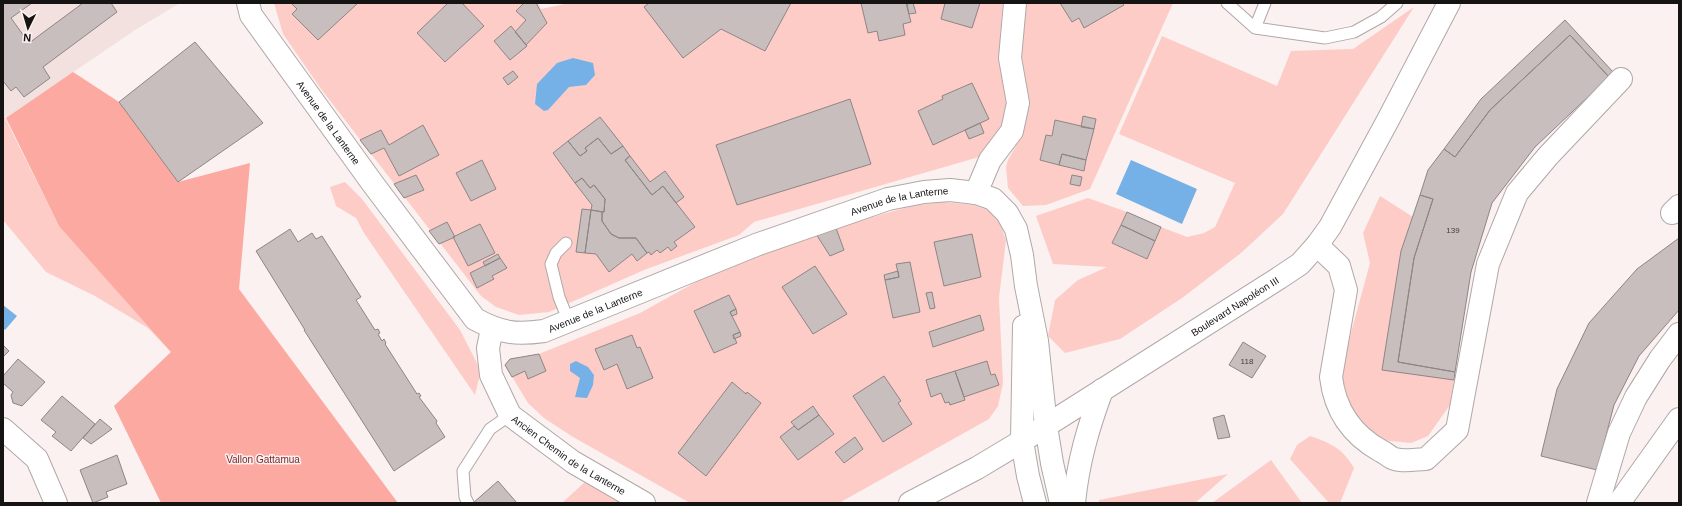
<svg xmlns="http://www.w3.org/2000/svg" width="1682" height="506" viewBox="0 0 1682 506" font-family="Helvetica,sans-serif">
  <rect width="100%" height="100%" fill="#faf1f0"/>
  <path fill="#f2e1df" d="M3,3H180L135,30L6,118L3,114Z"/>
  <path fill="#feccc7" d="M274,3H538L541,9L570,3H1003C1001,20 1000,38 1001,55C1003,76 1010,99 1005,119C1000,135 990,146 979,157L754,222L739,235L644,270L549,312L519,315L496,307L481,296L321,89L283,34Z
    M1023,3H1173L1090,189L1046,205L1023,206L1008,188L1006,167L1008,160L1023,134L1026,110L1020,30Z
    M1414,7L1283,214L1241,253L1182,298L1120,339L1065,353L1048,336L1055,300L1078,280L1107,267L1053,264L1036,216L1088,198L1127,212L1112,243L1146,259L1161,227L1187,237L1204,233L1215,227L1235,183L1119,134L1162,36L1277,86L1291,51L1353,49Z
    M3,114L59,226L170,283L171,352L148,328L95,296L46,272L3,220Z
    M345,182L362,199L460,330L481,371L475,395L364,233L356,218L336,206L330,187Z
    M1380,196L1413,217L1401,251L1383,369L1454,380L1450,405L1428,436L1411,443L1371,439L1348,404L1342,380L1345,355L1370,263L1363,233Z
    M943,202L973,205L988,210L998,218L1006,240L999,298L1003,383L998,406L989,419L839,503H690L573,437L544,418L528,403L505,365L510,359L539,354L640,313L698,281L801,237L912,206Z
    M1310,436C1331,443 1343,449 1354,468L1340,503H1329L1290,459L1297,445Z
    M1271,460L1302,503H1212Z
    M1228,474L1195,503H1099V500Z
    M588,479L628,503H562Z"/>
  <path fill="#fca9a2" d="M73,72L119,102L178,182L250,163L239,289L398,503H161L114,406L171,352L59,226L6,118Z"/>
  <path fill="#75b1e6" d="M573,58L593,63L595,75L586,85L569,87L548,110L544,111L535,104L537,84L557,63Z
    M1131,160L1197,189L1182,224L1116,194Z
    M3,305L17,316L5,330L3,328Z
    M576,361L588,367L594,375L593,385L587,398L575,397L580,378L570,371V364Z"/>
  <path fill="#c7bebd" stroke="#8e8585" d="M3,3H32L11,18L29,43L83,3H111L117,12L43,67L50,78L24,97L16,87L11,91L3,81Z
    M291,3H358L318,40L292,14L297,9Z
    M448,3H462L484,26L445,62L417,33Z
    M524,3H536L547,23L526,45L515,32L526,20L516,11Z
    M649,3H791L765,51L721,29L683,58L644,7Z
    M861,3H906L911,22L903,24L905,35L879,41L877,31L868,33Z
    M913,3L916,13L909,14L907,4Z
    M945,3H980L972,28L941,19Z
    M1060,3H1122L1124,5L1084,28L1079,18L1072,22Z
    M1565,20L1614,73L1609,77L1570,35L1490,110L1455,157L1444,149L1481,99Z
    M511,26L527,46L510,60L494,41Z
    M1570,35L1609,77L1535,147L1492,203L1471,272L1455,372L1398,362L1414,258L1433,199L1420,195L1428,170L1444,149L1455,157L1490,110Z
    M195,42L263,123L178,182L119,102Z
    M513,71L518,77L508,85L503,78Z
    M972,83L989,119L933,145L918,111L943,99L942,96Z
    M850,99L871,164L737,205L716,145Z
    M1083,116L1096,119L1094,129L1081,127Z
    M600,117L623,146L611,154L598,138L585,148L587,151L580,156L568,141Z
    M1055,120L1094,129L1086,160L1062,154L1059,165L1040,160L1046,135L1052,136Z
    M980,123L984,133L969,139L965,130Z
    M423,125L439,155L399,176L384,148L371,154L360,140L381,130L389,145Z
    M598,138L611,154L623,146L630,156L625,160L652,195L663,186L695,227L674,242L677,246L671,251L668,247L660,253L657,250L651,255L649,252L647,253L636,238H619L611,234L602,221V212H604L605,199L594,185L590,188L582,178L575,183L553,153L568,141L580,156L587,151L585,148Z
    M1062,154L1086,160L1084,171L1059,165Z
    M630,156L650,182L665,171L684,197L676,203L663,186L652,195L625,160Z
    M482,160L496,189L471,201L456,173Z
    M416,175L424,190L404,198L394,184Z
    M1072,175L1082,177L1080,186L1070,184Z
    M582,178L590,188L594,185L605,199L604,212L591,210L592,205L575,183Z
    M1420,195L1433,199L1414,258L1398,362L1455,372L1454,380L1382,370L1401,251Z
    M582,209L591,210L585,253L576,252Z
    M591,210L602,212V221L611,234L619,238H636L647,253L637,261L632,254L609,272L596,254L585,253Z
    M1127,212L1161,227L1155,241L1121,225Z
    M447,222L455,237L439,244L429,231Z
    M480,224L495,253L468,266L453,237Z
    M1121,225L1155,241L1147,259L1112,243Z
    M836,228L844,250L830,256L816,234Z
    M290,229L298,242L312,233L316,239L322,236L361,297L356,300L375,330L378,329L380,333L378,334L382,341L384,339L386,343L385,344L417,394L419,393L421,396L419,397L437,421L436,423L445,437L394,471L304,330H305L256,251Z
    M972,234L981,277L944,286L934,242Z
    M1679,238V310L1639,356L1614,405L1597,470L1541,456L1557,389L1589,323L1637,269Z
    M498,254L500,258L485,266L483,262Z
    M500,258L507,268L492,276L494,279L477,288L470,273Z
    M910,262L920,312L893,318L885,280L899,277L896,264Z
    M815,266L847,314L813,334L782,287Z
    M898,271L899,277L885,280L884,275Z
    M932,292L935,308L930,309L926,293Z
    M729,295L736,309L730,312L740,332L733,335L737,343L714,353L694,311Z
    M736,309L737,314L732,316L730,312Z
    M980,315L984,330L933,347L929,332Z
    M740,332L741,336L734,339L733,335Z
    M632,335L637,348L640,347L653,378L627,389L617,364L604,370L595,349Z
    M1243,342L1266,356L1252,378L1229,365Z
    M3,345L9,351L4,356L3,355Z
    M539,354L546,371L528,379L525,371L512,377L505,365L510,359Z
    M18,359L45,382L22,406L13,403L11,395L13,392L3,383V376Z
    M987,361L991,375L995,374L999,385L964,397L955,371Z
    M955,371L965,400L950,405L949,402L945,403L941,393L931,397L926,380Z
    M884,376L901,401L898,403L912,424L883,442L853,396Z
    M732,382L746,394L747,392L761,403L706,476L678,453Z
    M62,396L95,424L71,451L52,436L56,432L41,420Z
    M813,406L819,415L798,430L791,422Z
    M819,415L834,434L798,460L780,437L794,426L798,430Z
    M1224,415L1230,437L1218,439L1213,418Z
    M100,419L112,429L91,444L83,438Z
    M855,437L863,449L844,463L835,452Z
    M117,455L127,484L106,492L108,497L93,503L80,470Z
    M498,481L517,503H473Z"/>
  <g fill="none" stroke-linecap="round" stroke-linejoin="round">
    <defs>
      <path id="service" d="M1227,3L1255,28L1325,38L1354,32L1381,17L1397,3
        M1255,28L1265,3
        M566,243L556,253L551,264L559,297L569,322
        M468,503L465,497L463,471L490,429L510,415"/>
      <g id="minor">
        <path d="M976,193L990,160L1012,131L1018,103L1010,58L1015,3"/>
        <path d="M1672,213L1679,206"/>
        <path d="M1317,245L1339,266L1346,290L1331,377C1335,411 1352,435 1381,451C1386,453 1390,458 1395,459C1404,462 1417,459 1426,459L1457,430L1488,264L1517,193L1548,156L1621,79"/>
        <path id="s1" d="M492,329L488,348L491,375L510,415L573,462L644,503"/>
        <path d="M3,429L37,459L56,503"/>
        <path d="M1598,503L1619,433L1636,397L1660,359L1679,334"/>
      </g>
      <g id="tertiary">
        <path id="s2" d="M248,3L251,15L373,184L475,319C501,333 515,335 544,331L756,245L888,199L924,192L950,190L976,193L993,199L1007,213L1016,229L1022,255L1026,286L1037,341L1046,426"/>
        <path d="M1022,441L1024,326"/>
      </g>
      <g id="secondary">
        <path d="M1046,426L1052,463L1061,503"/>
        <path d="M1022,441L1028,476L1035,503"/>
        <path id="s3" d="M910,503L977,468L1022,441L1279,278L1300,264L1317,245L1330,227L1388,120L1449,3"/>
        <path d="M1074,503C1078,462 1088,428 1102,390"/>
        <path d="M1619,503L1679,419"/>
      </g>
    </defs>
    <use href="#service" stroke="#b0a8a7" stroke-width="13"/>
    <use href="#minor" stroke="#b0a8a7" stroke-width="24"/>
    <use href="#tertiary" stroke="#b0a8a7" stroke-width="24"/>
    <use href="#secondary" stroke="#b0a8a7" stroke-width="24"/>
    <use href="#service" stroke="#fff" stroke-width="11"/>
    <use href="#minor" stroke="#fff" stroke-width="22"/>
    <use href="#tertiary" stroke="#fff" stroke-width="22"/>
    <use href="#secondary" stroke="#fff" stroke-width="22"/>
  </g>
  <g text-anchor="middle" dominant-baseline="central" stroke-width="3" stroke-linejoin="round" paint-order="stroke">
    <g font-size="8" fill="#423e3e">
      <text x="1453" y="230">139</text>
      <text x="1247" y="361">118</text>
    </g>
    <g font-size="10" fill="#161313" stroke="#faf1f0">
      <text stroke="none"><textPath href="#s2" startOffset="145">Avenue de la Lanterne</textPath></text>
      <text stroke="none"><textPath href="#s2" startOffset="841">Avenue de la Lanterne</textPath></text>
      <text stroke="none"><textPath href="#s3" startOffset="380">Boulevard Napoléon III</textPath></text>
      <text stroke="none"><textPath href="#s2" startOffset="517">Avenue de la Lanterne</textPath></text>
      <text stroke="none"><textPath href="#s1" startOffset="162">Ancien Chemin de la Lanterne</textPath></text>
    </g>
    <g font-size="10" fill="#7e1f21" stroke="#faf1f0">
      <text x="263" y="459">Vallon Gattamua</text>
    </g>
  </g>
  <rect width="1682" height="506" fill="none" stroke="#161313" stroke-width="8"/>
  <g transform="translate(28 28) rotate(185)" stroke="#faf1f0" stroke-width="3" paint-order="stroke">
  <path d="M0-3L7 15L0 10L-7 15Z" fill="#161313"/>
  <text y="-6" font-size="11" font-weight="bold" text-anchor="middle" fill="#161313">N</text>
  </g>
</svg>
